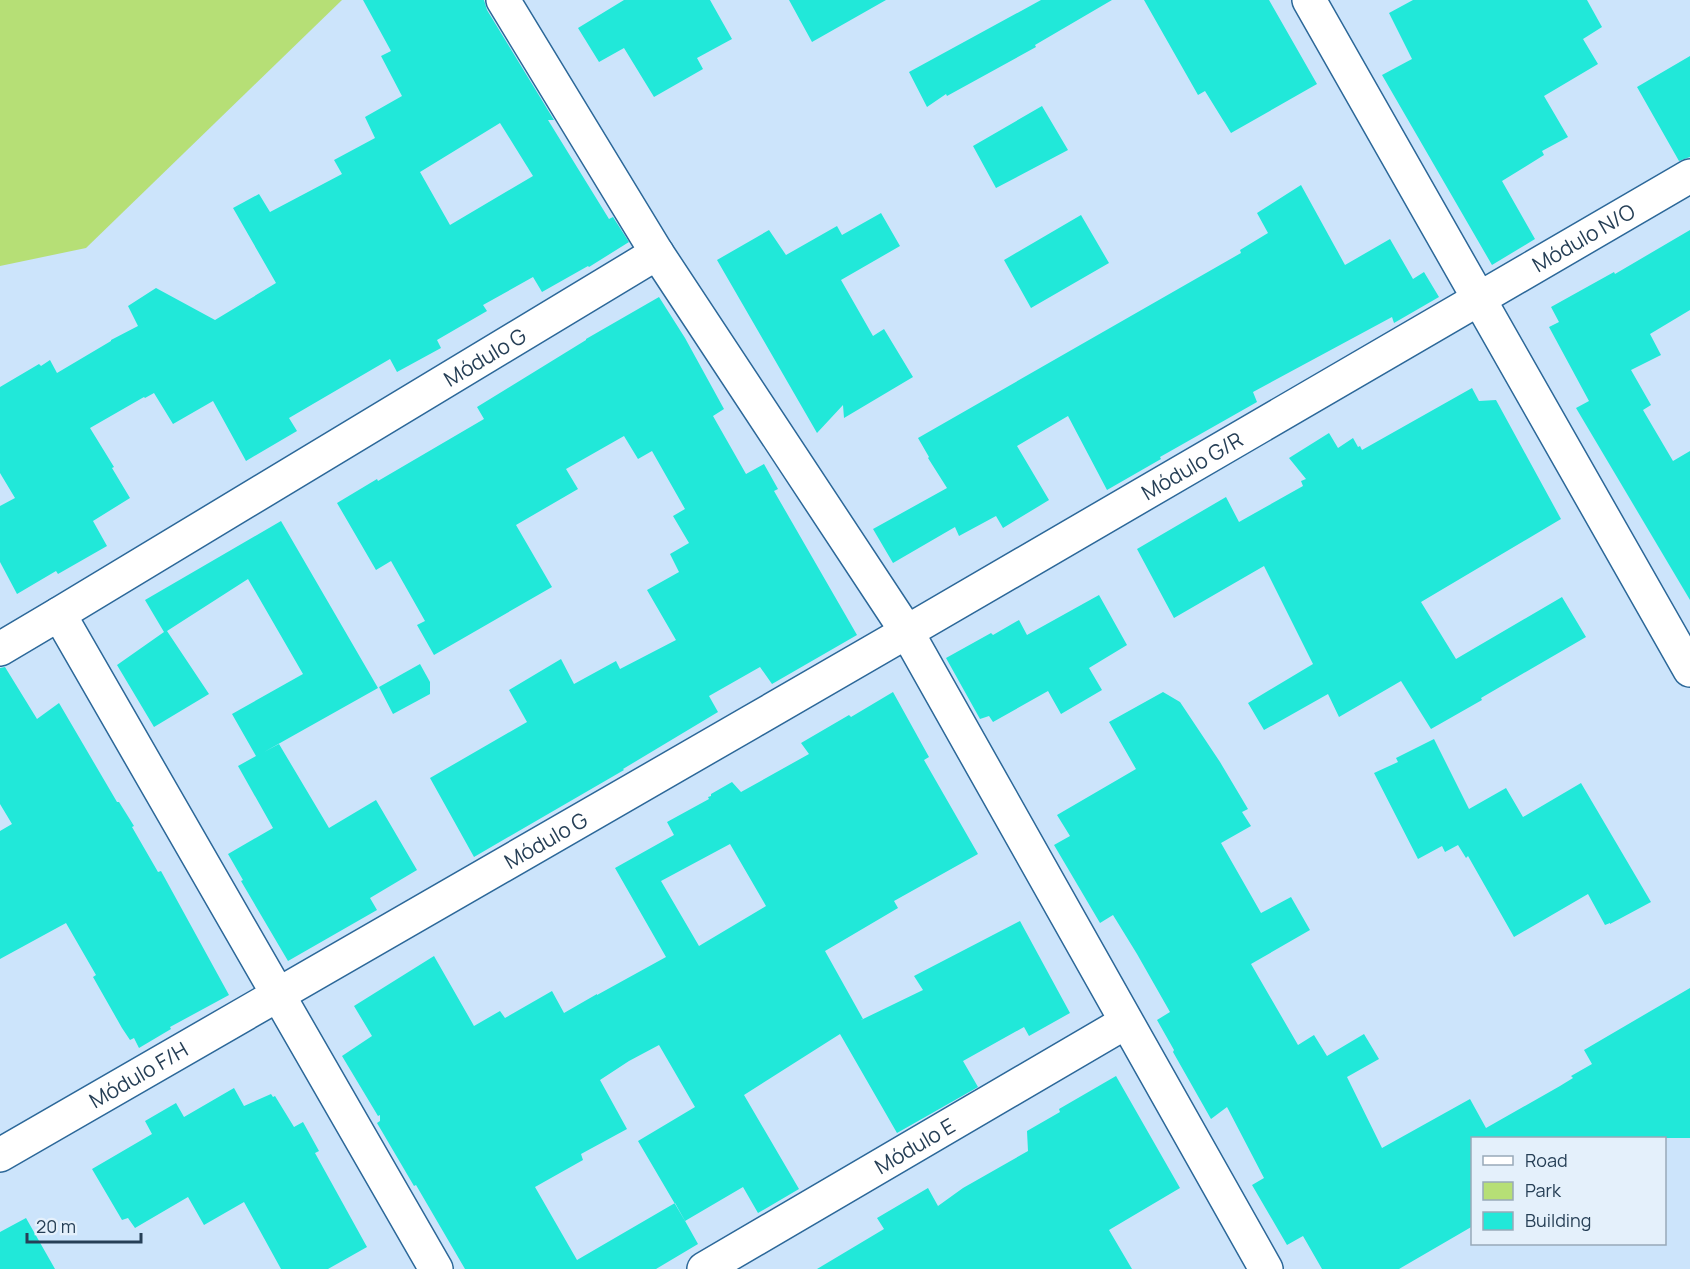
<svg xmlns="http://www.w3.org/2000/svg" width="1690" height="1269" viewBox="0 0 1690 1269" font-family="Manrope,sans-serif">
  <rect width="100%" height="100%" fill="#cce4fb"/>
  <path fill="#b6df76" d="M0,0H342L86,248L0,266Z"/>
  <path fill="#21e8d9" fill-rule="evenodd" d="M363,0H484L487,10L554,120H548L609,219L613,217L629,242L589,267L588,266L542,292L533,277L483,305L487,311L437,340L441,348L397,372L390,359L289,418L297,431L246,461L213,401L173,424L154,393L145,398L144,397L90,428L114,467L112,468L130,498L93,521L107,546L58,574L56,571L17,594L0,562V506L15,498L0,473V387L39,364L41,366L50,360L57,373L111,341V340L138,326L128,306L156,288L215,320L276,283L233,208L259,194L270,212L342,174L334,160L375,138L365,117L402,96L381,56L391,51ZM500,123L533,176L450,225L420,172Z
    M624,0H710L732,39L697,58L703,69L654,97L624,48L599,62L578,28Z
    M789,0H886L812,42Z
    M1041,0H1112L1035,45L1036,47L947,96L946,94L927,107L909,72Z
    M1144,0H1269L1317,84L1231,133L1205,91L1198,95Z
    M1413,0H1587L1602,27L1583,39L1598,64L1544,96L1568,137L1542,151L1544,155L1502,181L1535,239L1492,265L1382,75L1412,59L1389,13Z
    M1690,56V157L1679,161L1637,87Z
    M1042,106L1068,150L996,188L973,146Z
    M1301,185L1345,265L1390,239L1413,279L1424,272L1439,297L1394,323L1392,317L1253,392L1257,402L1160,457L1161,459L1107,490L1068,416L1017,446L1049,500L1003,528L996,516L959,536L955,527L893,563L873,529L947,488L928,458L929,457L918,438L1241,253L1240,250L1268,233L1257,213Z
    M881,213L900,246L841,280L873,336L884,329L913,377L844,418L843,405L817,433L717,260L769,230L786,255L837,226L842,235Z
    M1081,215L1109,263L1031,308L1004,260Z
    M1690,230V310L1650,334L1661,355L1631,370L1651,405L1643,410L1673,461L1690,451V600L1576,408L1589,401L1549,327L1559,322L1551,307L1614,272L1615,274Z
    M659,297L685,338L724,409L713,416L746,474L764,464L778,489L774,491L857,635L772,684L760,667L709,696L718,712L623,769L624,770L474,857L430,778L527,722L509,690L561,659L574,684L616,661L620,669L676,640L647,590L679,572L670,554L689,543L673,516L685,509L652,451L638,459L624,436L566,469L578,489L516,525L552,587L434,655L417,625L425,621L391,561L376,570L337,503L377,479L378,481L484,419L477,407L586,340V339Z
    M1472,388L1479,401L1496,400L1561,519L1421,602L1456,659L1562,597L1586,637L1481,698L1482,700L1431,729L1401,681L1339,717L1328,694L1264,730L1248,703L1313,664L1264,566L1174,618L1137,549L1226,497L1239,522L1303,486L1301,481L1306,479L1289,458L1329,433L1338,448L1353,438L1358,447L1360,446L1362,450Z
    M281,521L378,688L264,752L279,744L329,828L376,800L417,870L370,898L377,910L288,961L241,881L243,880L228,854L273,828L238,766L256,756L232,714L303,674L248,579L167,631L209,694L154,727L117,665L164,632L145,600Z
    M1099,595L1127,645L1089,668L1102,690L1061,714L1048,691L993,722L989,716L980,719L946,658L991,633L993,635L1019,620L1027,635Z
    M420,664L430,682V694L393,714L379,687Z
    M5,667L37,719L59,703L117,802H119L134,826L132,827L158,872L161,871L229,995L170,1027L171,1029L139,1048L134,1038L130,1040L122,1028L93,977L96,975L66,923L0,959V831L12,824L0,804V668Z
    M893,692L929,757L924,760L978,854L894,901L898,908L825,951L863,1019L861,1020L923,990L914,976L1020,921L1070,1013L1029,1036L1024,1027L963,1061L978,1087L897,1133L840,1034L744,1095L799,1189L758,1213L743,1187L685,1221L638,1141L695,1107L659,1045L629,1061L600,1080L627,1129L581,1154L583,1160L535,1187L577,1260L675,1203L698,1244L656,1269H465L416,1185L414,1186L377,1123L380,1121V1115L378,1116L342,1056L372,1036L354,1006L434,956L474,1026L500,1011L505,1018L552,991L564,1013L597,994V995L666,957L615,868L674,835L667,822L709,799L708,797L711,796V794L732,782L741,792L809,754L801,743L849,715L851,717ZM730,844L766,906L699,946L661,881Z
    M1163,692L1180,702L1220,762L1248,809L1242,812L1251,826L1221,843L1261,913L1291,897L1310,930L1251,964L1298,1045L1314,1035L1327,1056L1364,1034L1379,1059L1347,1077L1382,1148L1470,1099L1486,1128L1560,1086L1573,1078L1571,1076L1592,1064L1584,1050L1690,988V1138H1473V1226L1399,1269H1322L1303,1236L1287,1245L1252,1185L1264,1178L1227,1107L1211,1119L1173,1052L1174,1050L1157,1020L1170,1012L1137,954L1113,915L1100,923L1054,845L1070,836L1057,815L1136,769L1109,722Z
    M1434,739L1469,809L1506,788L1523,817L1581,783L1651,902L1610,924V923L1605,925L1588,894L1514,937L1468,856L1466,858L1458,845L1445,852L1442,846L1418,859L1374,773L1398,762L1396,758Z
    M1116,1076L1180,1188L1109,1230L1132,1269H817L884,1229L877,1218L928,1188L938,1206L963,1188L1028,1151L1027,1131L1060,1112L1059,1109Z
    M234,1088L244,1106L271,1094L273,1097L275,1096L294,1127L303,1122L319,1151L315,1153L367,1247L328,1269H281L244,1202L204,1225L188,1197L135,1228L128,1218L122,1220L92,1169L152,1134L145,1121L176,1103L184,1117Z
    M26,1218L55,1269H0V1232Z"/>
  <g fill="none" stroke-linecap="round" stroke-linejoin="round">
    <defs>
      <g id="minor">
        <path d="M503,0L657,253L907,632L1266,1269"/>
        <path d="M1309,0L1690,670"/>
        <path d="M59,614L436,1269"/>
        <path id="s1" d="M0,649L59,614L657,253"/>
        <path id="s2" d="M0,1155C302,979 607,806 910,630C1170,479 1429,326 1690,176"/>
        <path id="s3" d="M704,1269L1126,1022"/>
      </g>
    </defs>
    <use href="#minor" stroke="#2c6899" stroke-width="36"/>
    <use href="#minor" stroke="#fff" stroke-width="33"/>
  </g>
  <g text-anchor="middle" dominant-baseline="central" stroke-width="6" stroke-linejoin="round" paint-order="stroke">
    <g font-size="21" fill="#263f56" stroke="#e4f0fb">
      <text stroke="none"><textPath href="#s2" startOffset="1830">Módulo N/O</textPath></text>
      <text stroke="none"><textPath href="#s1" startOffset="566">Módulo G</textPath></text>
      <text stroke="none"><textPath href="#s2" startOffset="1377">Módulo G/R</textPath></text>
      <text stroke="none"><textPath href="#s2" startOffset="630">Módulo G</textPath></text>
      <text stroke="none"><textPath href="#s2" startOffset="160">Módulo F/H</textPath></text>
      <text stroke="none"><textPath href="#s3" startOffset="244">Módulo E</textPath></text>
    </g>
  </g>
  <rect x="1471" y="1137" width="195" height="108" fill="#e4f0fb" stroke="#98a9b9" stroke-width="1.5"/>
  <rect x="1483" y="1156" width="30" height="9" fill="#ffffff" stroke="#98a9b9" stroke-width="1.5"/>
  <text x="1525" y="1167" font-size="18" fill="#263f56">Road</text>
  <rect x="1483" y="1182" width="30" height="18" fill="#b6df76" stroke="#98a9b9" stroke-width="1.5"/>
  <text x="1525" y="1197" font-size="18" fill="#263f56">Park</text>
  <rect x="1483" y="1212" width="30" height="18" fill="#21e8d9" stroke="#98a9b9" stroke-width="1.5"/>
  <text x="1525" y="1227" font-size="18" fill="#263f56">Building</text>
  <path d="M27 1233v9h114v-9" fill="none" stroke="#263f56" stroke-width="3"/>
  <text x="36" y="1233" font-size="18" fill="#263f56" stroke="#e4f0fb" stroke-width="4.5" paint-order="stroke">20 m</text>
</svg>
